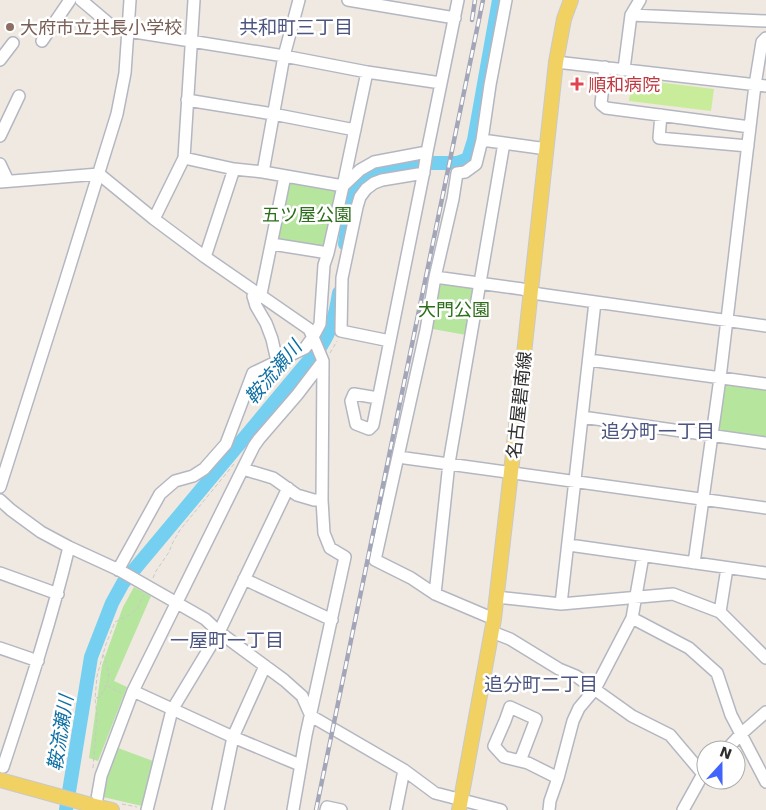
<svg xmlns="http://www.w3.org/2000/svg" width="766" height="810" viewBox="0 0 766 810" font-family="'DejaVu Sans','Noto Sans JP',sans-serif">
  <rect width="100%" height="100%" fill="#efe9e1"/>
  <path fill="#b6e59e" d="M288,182L338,190L324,249L277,242Z
    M443,284L473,288L475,291L466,335L433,329L432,326L440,286Z
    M725,382L766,388V440L718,433L716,430L723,384Z
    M134,587L151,596L114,681L127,687L98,761L89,758L102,665L123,607Z
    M118,748L153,761L142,806L103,797L106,781Z"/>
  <path fill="#c9ec9a" d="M632,79L714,89L711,111L629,101Z"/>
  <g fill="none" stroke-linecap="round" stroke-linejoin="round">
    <path stroke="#75cff0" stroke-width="14" d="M345,244L349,209L353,196L356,191L370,175L402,163H457L468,159L474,140L499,0
      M66,810L91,657L112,603L123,583L321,346C332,329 336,312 339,293"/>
    <defs>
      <path id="minor" d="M81,0L113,27L128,31L284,56L367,72L441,83
        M348,0L455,18
        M631,15L766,21
        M42,41L70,0
        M0,60L13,43
        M556,62L766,86
        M605,67L601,104L606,108L750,127
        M624,69L631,15L640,0
        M187,100L273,114L355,130
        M661,115L659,138L748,146
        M0,136L19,96
        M482,140L490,85L506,0
        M184,158L234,169L263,172L343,186
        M0,164L8,181
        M263,172L284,56L299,0
        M0,182L99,174L154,219L205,257L309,329L313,337L323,361L322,500L324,533L330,548L345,557L306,735L293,810
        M343,186L360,170L374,162L427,152
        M154,219L184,158L194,0
        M272,244L328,253
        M205,257L234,169
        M435,277L522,289L539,294L766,326
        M255,291L253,296L256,306L266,323L272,339L277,361
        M261,294L285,176
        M390,341L341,331L342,278L357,207L360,197L366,189L374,183L382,180L424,173
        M589,360L766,384
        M378,398L354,394L351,401L356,424L369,429L373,425L424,171L427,152L458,0
        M582,417L766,443
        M398,457L766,508
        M243,469L273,478L297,495L314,500H322
        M0,487L64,285L117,114L125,73L130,0
        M0,500L11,510L41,532L69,547L119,570L205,619L219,632L284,680L302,696L311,716L404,770L435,793L501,810
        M569,545L766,573
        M694,563L720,378L755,85L762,42L766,38
        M118,570L160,494L175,481L193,476L204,469L226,444L253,373L305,348L313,337L320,324L324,265L328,253L343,186L367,72
        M0,573L58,594
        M244,579L332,620
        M435,594L449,463L504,143
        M496,597L561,604L673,594L720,612L766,658
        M561,604L595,302
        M720,612L727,568
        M632,618L689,648L717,673L731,715L766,782
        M494,619L435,594L411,578L375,560L426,330L435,277L453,199L457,173L465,172L476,164L482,140L547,149
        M492,632L510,639L559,669L576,676L632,716L670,735L703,774
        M0,648L38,661
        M133,691L233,737L300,765
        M726,750L742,733L766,712
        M520,761L536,719L510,707L505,721L494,746L504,757L528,763L558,778
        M3,767C27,694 51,622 69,547
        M95,810L101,776L133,691L254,446L259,439L297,395L323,361
        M147,810L172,710L219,632L288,488
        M218,810L233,737L265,666
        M326,810L327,807L341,810
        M396,810L404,770
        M549,810L550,801L558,778L573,721L579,708L595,689L632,618L643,556
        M683,810L703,774L706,771"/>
      <path id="major" d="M0,780L51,794
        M91,805L112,810
        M459,810L494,619L511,472L556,62L564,19L571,0"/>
    </defs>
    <use href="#minor" stroke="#b4b7c1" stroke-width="14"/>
    <use href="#major" stroke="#c9c9c9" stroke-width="16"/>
    <path stroke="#c9c9c9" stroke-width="1" stroke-dasharray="4 2.5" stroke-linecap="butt" d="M330,353L337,341
      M153,578L156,571L169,552L173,542L180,530L234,464
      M107,686L121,693
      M96,698L100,697C112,675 110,676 103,654
      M93,768L97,715L95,699L97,676L106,644L115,622L129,615L137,609L144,595
      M122,804L137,807"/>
    <use href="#minor" stroke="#fff" stroke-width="11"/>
    <use href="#major" stroke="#f2d163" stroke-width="14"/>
    <defs>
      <path id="rail" d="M472,20L475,0
        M316,810L483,0"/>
    </defs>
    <use href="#rail" stroke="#a3a6b8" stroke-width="4.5"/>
    <use href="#rail" stroke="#fff" stroke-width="2.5" stroke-dasharray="8" stroke-linecap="butt"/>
    <defs>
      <path id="major-bridge" d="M51,794L91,805"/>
    </defs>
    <use href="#major-bridge" stroke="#c9c9c9" stroke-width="16" stroke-linecap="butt"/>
    <use href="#major-bridge" stroke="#f2d163" stroke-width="14"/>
  </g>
  <circle fill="#8d6e63" stroke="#fff" stroke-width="2" cx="10" cy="27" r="5"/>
  <path fill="#e0444e" stroke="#fff" stroke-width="2" d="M574.5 76.5h5v5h5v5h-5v5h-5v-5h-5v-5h5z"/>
  <g text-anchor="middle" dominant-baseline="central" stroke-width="5" stroke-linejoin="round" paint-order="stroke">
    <g font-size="18" fill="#785e54" stroke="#fff" text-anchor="start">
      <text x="20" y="27">大府市立共長小学校</text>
    </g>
    <g font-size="18" fill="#be3a42" stroke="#fff" text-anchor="start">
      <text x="588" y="84">順和病院</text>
    </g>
    <g font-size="18" fill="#2c6e1b" stroke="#fff">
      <text x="307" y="214">五ツ屋公園</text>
      <text x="454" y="309">大門公園</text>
    </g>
    <g font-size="18" fill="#2e2e2e" stroke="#fff">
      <text transform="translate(519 405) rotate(-84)">名古屋碧南線</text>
    </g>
    <g font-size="19" fill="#4d5680" stroke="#fff">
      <text x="296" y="27">共和町三丁目</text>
      <text x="658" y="431">追分町一丁目</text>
      <text x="227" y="640">一屋町一丁目</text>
      <text x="541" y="684">追分町二丁目</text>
    </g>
    <g font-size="19" font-style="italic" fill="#0d6fa3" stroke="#fff">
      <text transform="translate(273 372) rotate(-50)">鞍流瀬川</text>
      <text transform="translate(60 733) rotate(-81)">鞍流瀬川</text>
    </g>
  </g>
  <g transform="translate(721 765) rotate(21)"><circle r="24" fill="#ffffff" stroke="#ababab"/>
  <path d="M0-4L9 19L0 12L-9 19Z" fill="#4264fb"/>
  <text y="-8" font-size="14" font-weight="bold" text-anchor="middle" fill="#2e2e2e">N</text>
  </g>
</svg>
